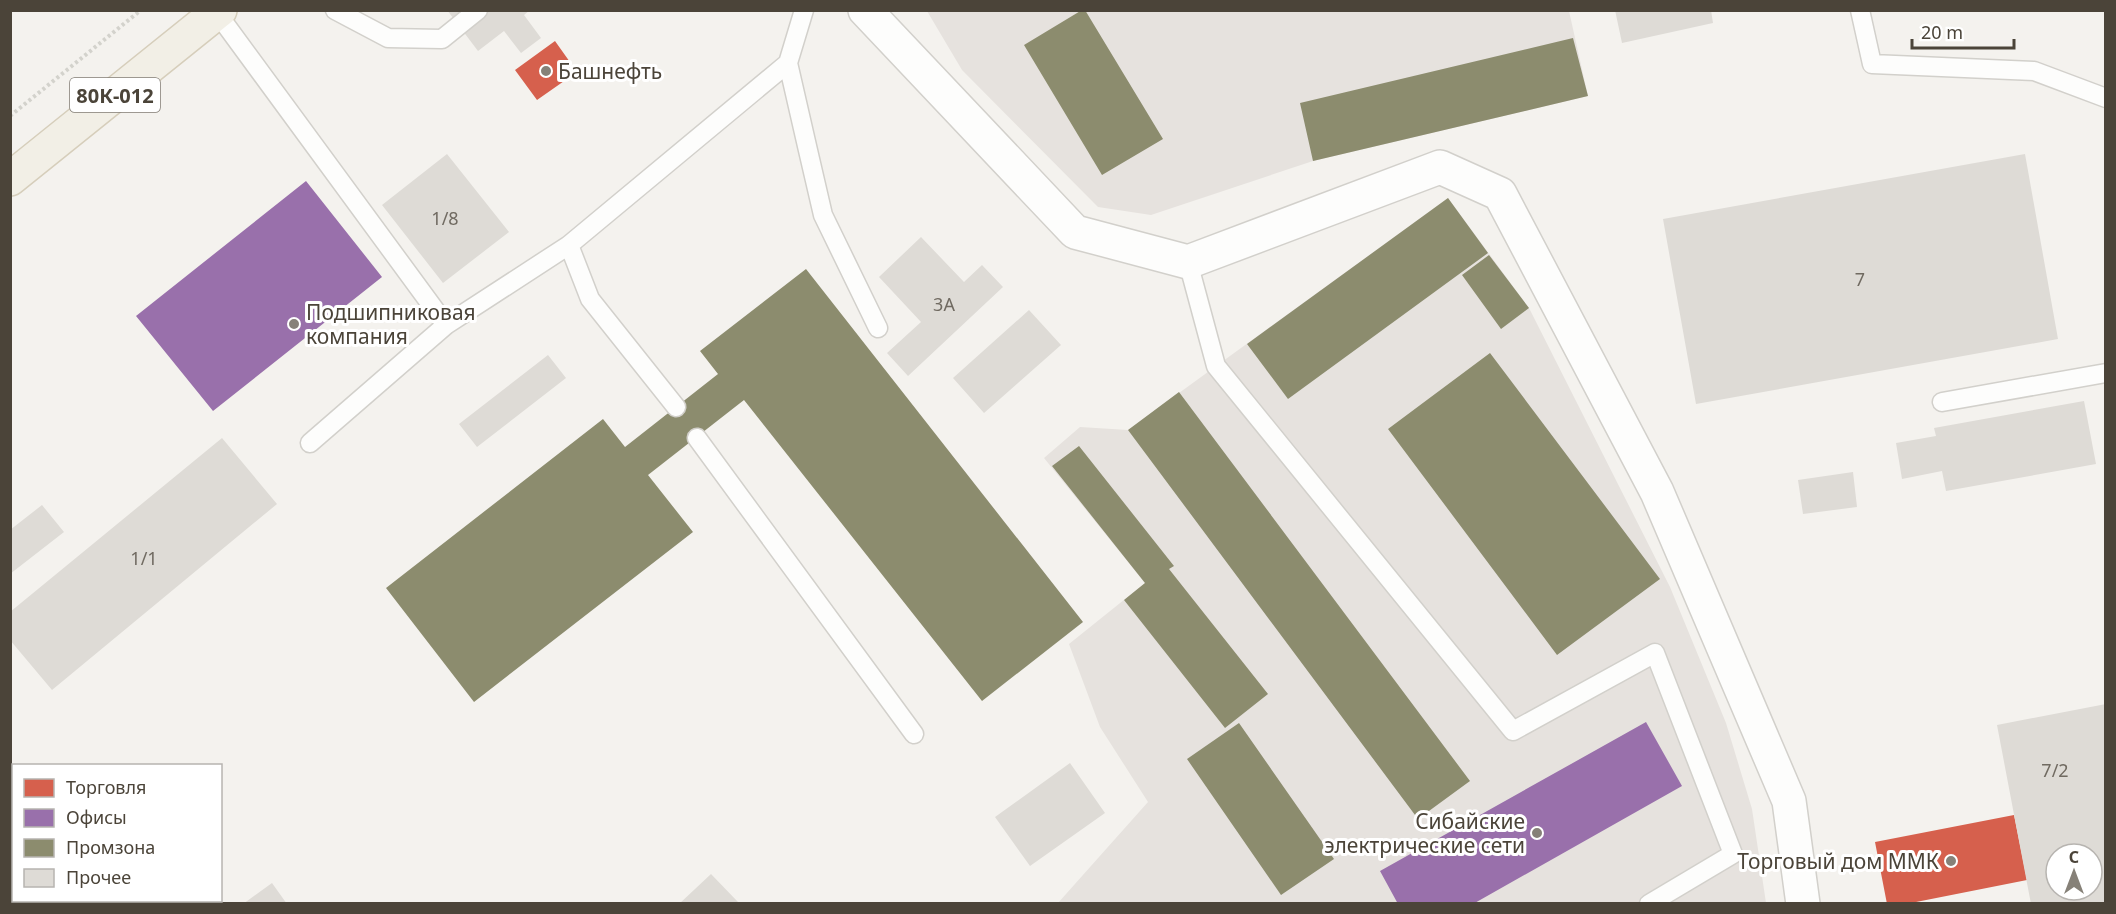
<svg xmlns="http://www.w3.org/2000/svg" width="2116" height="914" viewBox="0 0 2116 914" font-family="'Noto Sans',sans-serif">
  <rect width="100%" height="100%" fill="#f4f2ee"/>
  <path fill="#e6e2de" d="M927,11H1569L1588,96L1313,161L1151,215L1098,207L962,70Z
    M1448,198L1529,308L1670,587L1726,723L1752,809L1766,903H1058L1148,802L1100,727L1069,644L1145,583L1044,458L1080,427L1128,430Z"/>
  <path fill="#d6604d" d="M555,41L577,72L537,100L515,70Z
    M2014,815L2027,880L1906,904H1887L1875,842Z"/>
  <path fill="#9970ab" d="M306,181L382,277L213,411L136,316Z
    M1646,722L1682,786L1473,904H1398L1380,871Z"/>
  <path fill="#8c8c6e" d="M1082,10H1085L1163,139L1102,175L1024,45Z
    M1573,38L1588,96L1313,161L1300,103Z
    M1448,198L1488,253L1288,399L1247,344Z
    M1489,255L1529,308L1501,329L1462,275Z
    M806,269L1083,622L982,701L744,400L648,475L693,532L474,702L386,588L603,419L625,447L718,374L700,351Z
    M1490,353L1660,579L1557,655L1388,429Z
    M1179,392L1470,781L1418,819L1128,430Z
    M1079,446L1174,566L1169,569L1268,694L1225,728L1124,600L1145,583L1052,466Z
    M1239,723L1334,859L1281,895L1187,759Z"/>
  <path fill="#dedbd6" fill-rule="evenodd" d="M447,10H530L524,15L541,38L521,53L504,31L478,51Z
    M1615,10H1711L1713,23L1622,43Z
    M447,154L509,232L443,283L382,205Z
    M2025,154L2058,339L1696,404L1663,219Z
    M921,237L964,282L982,265L1003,287L908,376L887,353L921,322L879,277Z
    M1029,310L1061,345L984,413L953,378Z
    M548,355L566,378L477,447L459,424Z
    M2084,401L2096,464L1946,491L1942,471L1902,479L1896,443L1936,436L1934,428Z
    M222,438L277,504L52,690L10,640V612Z
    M1853,472L1857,507L1803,514L1798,480Z
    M42,505L64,532L10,574V530Z
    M2106,704V904H2031L1997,725ZM2056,854H2092V890H2056Z
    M1070,763L1105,813L1030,866L995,817Z
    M711,874L738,902L679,904Z
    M272,883L287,904H243Z"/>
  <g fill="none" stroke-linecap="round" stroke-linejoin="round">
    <defs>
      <path id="service" d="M335,10L388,38L442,39L478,10
        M804,10L788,63L807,146L823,215L878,328
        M1860,10L1872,64L2034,71L2106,98
        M217,13L446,325L310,443
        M1188,262L1216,366L1513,731L1655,653L1733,854L1649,904
        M446,325L569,245
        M1942,402L2106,373
        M676,407L590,299L569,245L788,63
        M697,438L914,734"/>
      <path id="minor" d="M865,10L1075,232L1188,262L1440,167L1500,194L1657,492L1789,801L1803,904"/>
      <path id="primary" d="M10,179L220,10"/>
    </defs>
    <use href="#service" stroke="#d2d0cb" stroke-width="21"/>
    <use href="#minor" stroke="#d2d0cb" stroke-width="36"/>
    <use href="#primary" stroke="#d6cebb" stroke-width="36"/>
    <path stroke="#d3d2cc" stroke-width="4" stroke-dasharray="3 3" stroke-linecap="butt" d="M10,116L141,10
      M10,859L14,866
      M32,900L34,904"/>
    <use href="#service" stroke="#fdfdfc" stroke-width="18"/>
    <use href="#minor" stroke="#fdfdfc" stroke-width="33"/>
    <use href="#primary" stroke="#f2efe6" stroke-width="33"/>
  </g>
  <g fill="#868178" stroke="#fff" stroke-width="2">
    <circle cx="546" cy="71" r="6"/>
    <circle cx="294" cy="324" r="6"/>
    <circle cx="1537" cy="833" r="6"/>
    <circle cx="1951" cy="861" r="6"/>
  </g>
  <g text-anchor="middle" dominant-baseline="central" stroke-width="6" stroke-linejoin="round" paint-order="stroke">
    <g font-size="18" fill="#706a61">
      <text x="445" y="218">1/8</text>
      <text x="1860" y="279">7</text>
      <text x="944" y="304">3А</text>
      <text x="144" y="558">1/1</text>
      <text x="2055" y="770">7/2</text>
    </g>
    <rect fill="#fff" stroke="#817c74" stroke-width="1.5" x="70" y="78" width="90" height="34" rx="4.5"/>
    <g font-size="20" font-weight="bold" fill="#4b4439">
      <text x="115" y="95">80К-012</text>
    </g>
    <g font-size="21" fill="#4b4439" stroke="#fff" text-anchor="start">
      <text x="558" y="71">Башнефть</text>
      <text x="306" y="312">Подшипниковая<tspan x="306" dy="24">компания</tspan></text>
      <text x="1525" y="821" text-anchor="end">Сибайские<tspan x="1525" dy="24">электрические сети</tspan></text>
      <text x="1939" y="861" text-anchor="end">Торговый дом ММК</text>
    </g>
  </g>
  <rect width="2116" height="914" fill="none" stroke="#4b4439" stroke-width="24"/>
  <rect x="12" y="764" width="210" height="138" fill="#ffffff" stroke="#b7b4b0" stroke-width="1.5"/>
  <rect x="24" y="779" width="30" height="18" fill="#d6604d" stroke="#b7b4b0" stroke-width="1.5"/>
  <text x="66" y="794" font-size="18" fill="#4b4439">Торговля</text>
  <rect x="24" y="809" width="30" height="18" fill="#9970ab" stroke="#b7b4b0" stroke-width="1.5"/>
  <text x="66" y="824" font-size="18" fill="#4b4439">Офисы</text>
  <rect x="24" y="839" width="30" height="18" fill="#8c8c6e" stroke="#b7b4b0" stroke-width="1.5"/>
  <text x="66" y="854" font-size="18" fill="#4b4439">Промзона</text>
  <rect x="24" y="869" width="30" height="18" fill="#dedbd6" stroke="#b7b4b0" stroke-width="1.5"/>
  <text x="66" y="884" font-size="18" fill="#4b4439">Прочее</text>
  <g transform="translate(2074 872)"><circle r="28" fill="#ffffff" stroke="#b7b4b0" stroke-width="1.5"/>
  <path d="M0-4.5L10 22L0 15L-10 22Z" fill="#868178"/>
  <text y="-9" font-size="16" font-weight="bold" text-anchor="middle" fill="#4b4439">С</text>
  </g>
  <path d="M1912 39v9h102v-9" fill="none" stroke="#4b4439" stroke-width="3"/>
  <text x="1921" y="39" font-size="18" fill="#4b4439" stroke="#ffffff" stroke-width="4.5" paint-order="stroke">20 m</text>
</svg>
